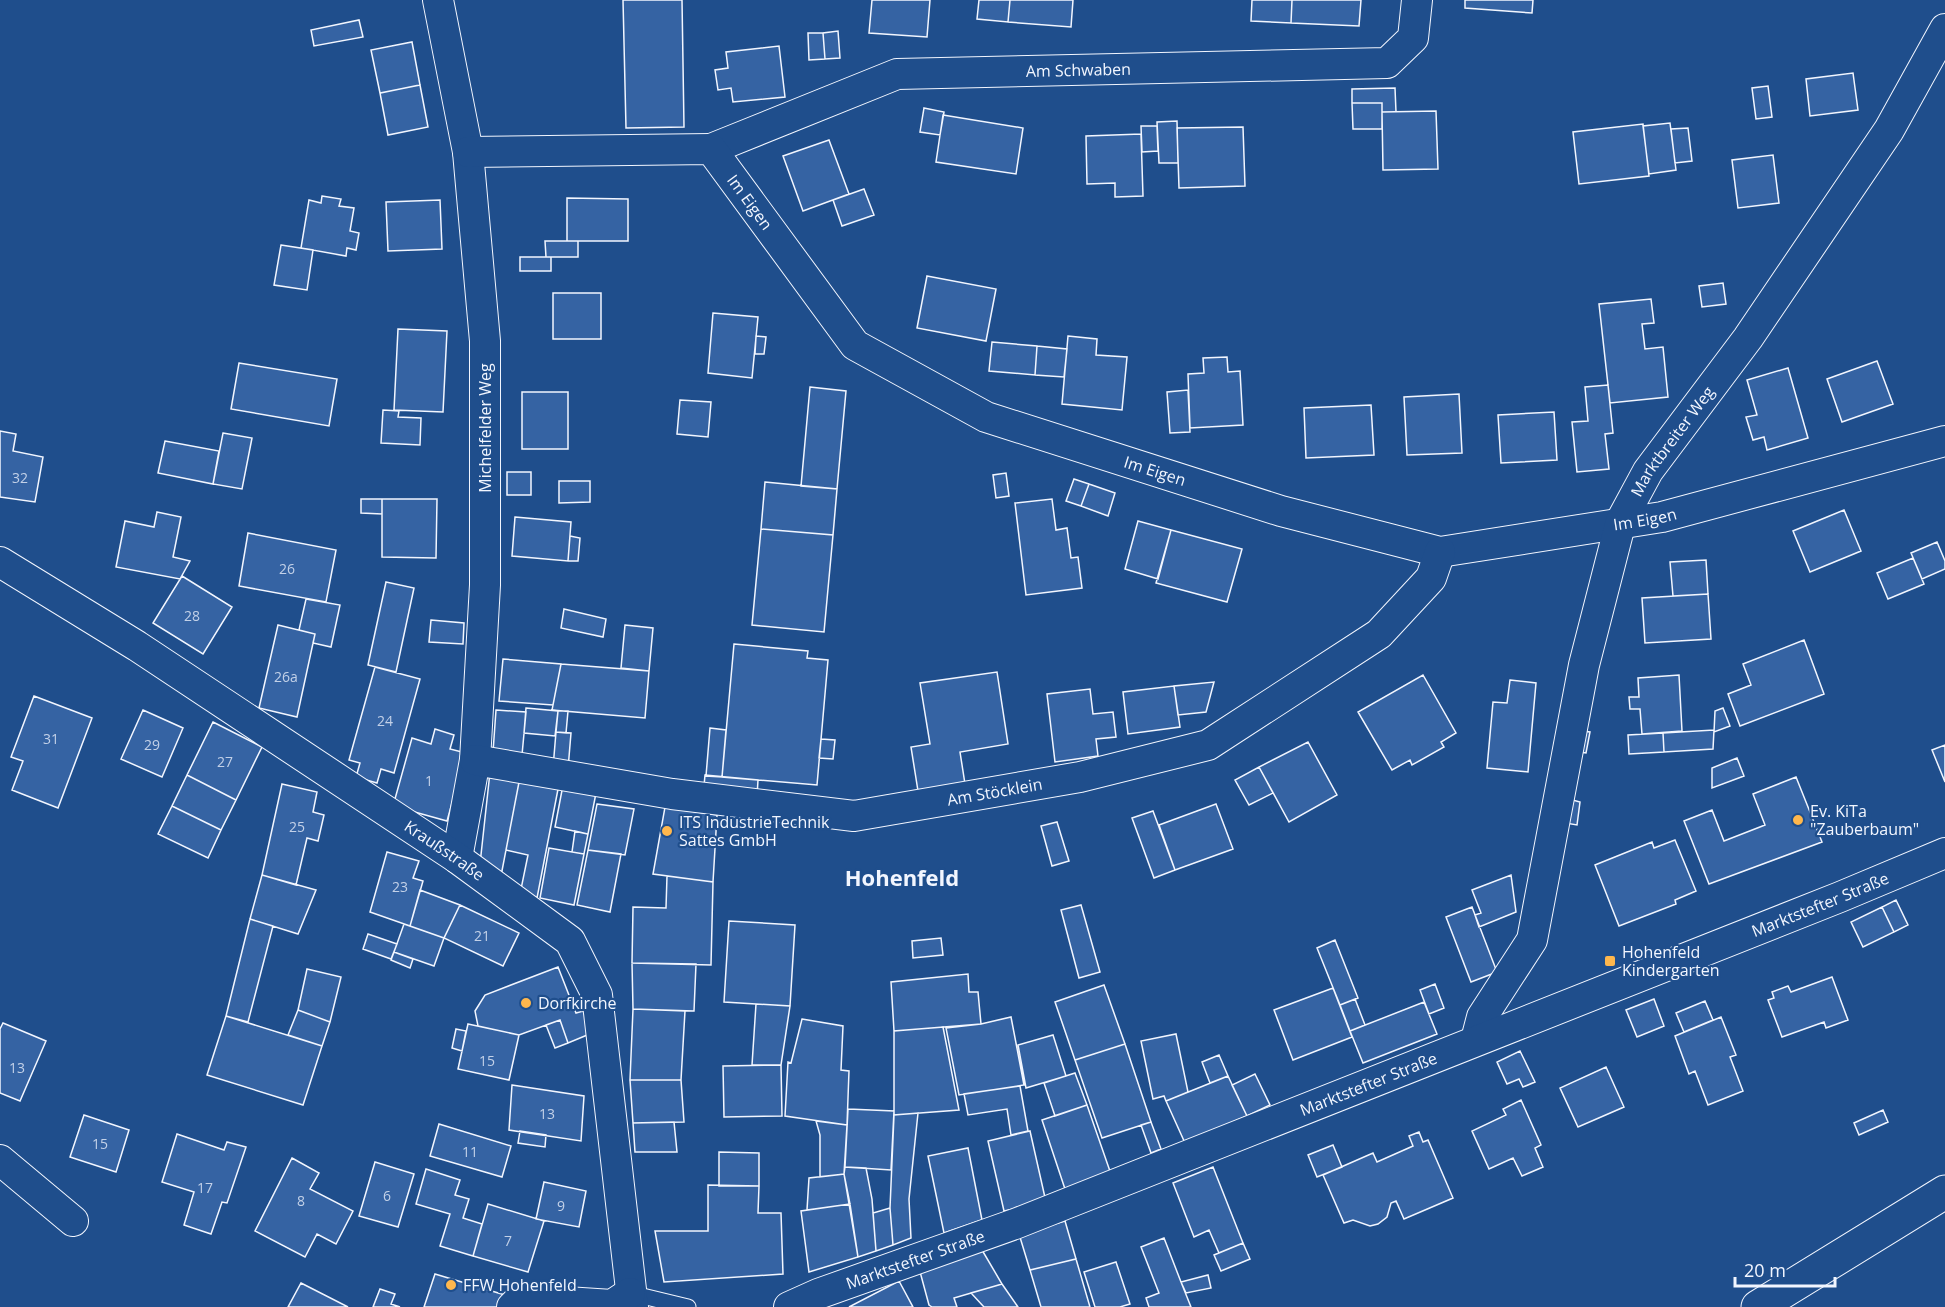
<svg xmlns="http://www.w3.org/2000/svg" width="1945" height="1307" viewBox="0 0 1945 1307" font-family="'Open Sans',sans-serif">
  <rect width="100%" height="100%" fill="#1f4e8c"/>
  <path fill="#3563a3" stroke="#f2f6ff" stroke-width="1.5" d="M623,0H682L684,127L626,128Z
    M872,0H930L927,37L869,33Z
    M979,0H1010L1008,22L977,19Z
    M1010,0H1073L1071,27L1008,22Z
    M1252,0H1292L1291,23L1251,21Z
    M1292,0H1361L1359,26L1291,23Z
    M1465,0H1533L1532,13L1465,8Z
    M359,20L363,37L314,46L311,30Z
    M838,31L840,58L825,59L823,33Z
    M808,33H823L825,59L809,60Z
    M412,42L420,85L380,93L371,50Z
    M779,46L785,97L733,102L731,88L718,90L715,70L728,68L726,52Z
    M1853,73L1858,110L1810,116L1806,79Z
    M420,85L428,127L388,135L380,93Z
    M1768,86L1772,117L1756,119L1752,88Z
    M1395,88L1396,112H1382V103H1352V89Z
    M1352,103H1382V129H1353Z
    M924,108L944,112L940,135L920,132Z
    M1436,111L1438,169L1383,170L1382,112Z
    M943,115L1023,128L1016,174L936,162Z
    M1177,121L1178,163H1159L1157,122Z
    M1670,123L1676,170L1649,174L1643,126Z
    M1643,124L1649,176L1579,184L1573,132Z
    M1141,126H1157L1158,151L1142,152Z
    M1243,127L1245,186L1179,188L1177,128Z
    M1688,128L1692,161L1675,163L1671,129Z
    M1141,134L1143,196L1115,197V183L1087,184L1086,136Z
    M829,140L849,194L803,211L783,156Z
    M1773,155L1779,203L1738,208L1732,160Z
    M864,189L874,215L842,226L833,200Z
    M322,196L341,199L339,206L354,208L350,231L359,233L356,250L347,248L346,256L301,248L309,200L321,203Z
    M567,198L628,199V241H567Z
    M440,200L442,249L388,251L386,202Z
    M545,241H578V257H546Z
    M281,245L313,250L307,290L274,285Z
    M520,257H551V271H520Z
    M927,276L996,289L986,341L917,328Z
    M1723,283L1726,304L1702,307L1699,286Z
    M553,293H601V339H553Z
    M1651,299L1654,323L1642,324L1645,349L1663,347L1668,397L1610,403L1599,304Z
    M713,313L758,317L752,378L708,373Z
    M398,329L447,331L443,412L394,410Z
    M756,336L766,337L764,354H755Z
    M1068,336L1097,339L1096,355L1127,357L1122,410L1062,404Z
    M992,342L1037,346L1035,375L989,371Z
    M1037,346L1067,349L1064,377L1035,375Z
    M1227,357L1228,372L1240,371L1243,425L1190,428L1188,374L1204,373L1203,358Z
    M1877,361L1893,404L1842,422L1827,379Z
    M239,363L337,379L329,426L231,409Z
    M1788,368L1808,438L1767,450L1764,437L1753,440L1746,417L1757,415L1747,380Z
    M1608,385L1613,433L1605,434L1609,469L1577,472L1572,422L1588,421L1585,387Z
    M810,387L846,391L837,489L801,486Z
    M1188,390L1190,432L1170,433L1167,392Z
    M522,392H568V449H522Z
    M1459,394L1462,453L1407,455L1404,397Z
    M680,400L711,402L708,437L677,434Z
    M1371,405L1374,455L1306,458L1304,408Z
    M383,410L399,411L398,417L421,418L420,445L381,443Z
    M1554,412L1557,460L1501,463L1498,415Z
    M0,431L16,434L13,451L43,457L35,502L0,497Z
    M223,433L252,438L242,489L213,484Z
    M165,441L219,451L213,484L158,473Z
    M507,472H531V495H507Z
    M1006,473L1009,496L996,498L993,475Z
    M1074,479L1089,484L1081,506L1066,501Z
    M559,481H590V502L559,503Z
    M765,482L837,489L833,535L761,529Z
    M1089,484L1115,493L1108,516L1081,506Z
    M361,499H382V514L361,513Z
    M382,499H437L436,558L382,557Z
    M1052,499L1056,530L1067,528L1071,558L1078,557L1082,588L1026,595L1015,503Z
    M1844,510L1861,551L1810,572L1793,531Z
    M157,512L181,517L173,557L190,561L180,579L116,567L125,521L154,527Z
    M515,517L571,522L568,561L512,556Z
    M1138,521L1171,530L1158,579L1125,569Z
    M761,529L833,535L824,632L752,625Z
    M1171,530L1242,549L1227,602L1156,583Z
    M248,533L336,550L326,602L239,586Z
    M570,536L580,538L578,561H568Z
    M1937,542L1945,561V569L1922,579L1911,553Z
    M1913,558L1924,584L1888,599L1877,573Z
    M1706,560L1708,594L1673,596L1670,562Z
    M182,576L232,607L203,654L153,623Z
    M386,582L414,588L396,672L368,665Z
    M1708,594L1711,639L1645,643L1642,598Z
    M306,599L340,605L331,647L313,643L315,634L299,630Z
    M564,609L606,619L603,637L561,628Z
    M431,620L464,623L463,644L429,642Z
    M278,625L315,634L297,717L259,708Z
    M625,625L653,628L649,671L621,668Z
    M1804,640L1824,694L1740,726L1728,694L1751,685L1743,664Z
    M734,644L808,651L807,658L828,660L817,785L722,777Z
    M503,659L561,664L553,705L499,701Z
    M561,664L649,671L645,718L552,710Z
    M375,667L420,679L394,773L381,769L377,783L356,777L360,763L349,760Z
    M997,672L1008,744L960,752L965,784L918,791L911,747L930,744L920,683Z
    M1423,675L1456,733L1441,742L1444,747L1412,765L1410,760L1392,770L1358,712Z
    M1679,675L1682,731L1642,734L1640,709H1630L1629,697H1639L1638,678Z
    M1510,680L1536,683L1528,772L1487,768L1493,702L1507,703Z
    M1214,682L1206,712L1178,715L1174,686Z
    M1174,686L1180,727L1128,734L1123,692Z
    M1090,689L1093,714L1113,712L1116,737L1096,739L1098,756L1055,762L1047,694Z
    M34,696L92,718L58,808L12,790L23,761L11,757Z
    M526,708L558,711L555,736L524,733Z
    M1723,708L1730,726L1714,732L1715,711Z
    M143,710L183,728L162,777L121,759Z
    M496,710L526,712L522,755L493,752Z
    M558,711H568L566,733L556,732Z
    M213,722L262,747L236,800L187,775Z
    M710,728L726,730L722,777L706,776Z
    M435,729L454,735L450,749L466,753L447,821L393,806L412,738L431,744Z
    M1714,730L1713,749L1664,752L1663,733Z
    M1582,731L1590,732L1586,753L1579,752Z
    M556,732L571,733L568,769L553,768Z
    M1663,733L1664,752L1629,754L1628,735Z
    M821,739L835,740L833,759L819,758Z
    M1308,742L1337,795L1289,822L1259,767Z
    M1945,745V782L1932,750Z
    M1737,758L1744,776L1712,788V768Z
    M1259,767L1273,793L1249,805L1235,780Z
    M490,772L520,777L501,876L480,864Z
    M187,775L236,800L221,830L172,806Z
    M705,775L758,780L757,797L704,786Z
    M520,777L559,784L537,898L521,889L528,855L506,850Z
    M1796,777L1822,842L1709,884L1684,821L1712,810L1724,841L1765,825L1753,794Z
    M282,784L317,792L313,812L324,815L318,841L307,838L296,885L262,875Z
    M563,785L596,793L588,834L555,827Z
    M1569,799L1580,802L1577,825L1565,823Z
    M597,804L634,809L625,855L588,850Z
    M1216,804L1233,849L1175,870L1159,825Z
    M172,806L221,830L208,858L158,834Z
    M665,807L717,815L713,882L653,874Z
    M1153,811L1175,870L1154,878L1132,818Z
    M1057,822L1069,861L1052,866L1041,826Z
    M575,831L588,834L584,854L572,852Z
    M1675,840L1696,891L1675,900L1676,904L1619,926L1595,865L1652,842L1654,848Z
    M549,848L584,854L574,905L540,898Z
    M588,850L621,854L610,912L577,905Z
    M387,852L419,861L413,878L423,881L410,926L370,912Z
    M262,875L316,890L298,934L250,919Z
    M1511,875L1516,912L1479,927L1475,915L1481,913L1472,890Z
    M667,876L713,882L711,965L632,963L633,907L666,908Z
    M420,890L460,905L444,938L410,926Z
    M1896,900L1908,925L1894,932L1882,907Z
    M460,905L519,933L503,966L444,938Z
    M1081,905L1100,972L1079,978L1061,910Z
    M1472,907L1497,972L1471,982L1446,917Z
    M1882,907L1894,932L1863,947L1851,922Z
    M250,919L273,926L248,1022L226,1016Z
    M729,921L795,925L790,1006L724,1002Z
    M404,924L444,938L434,966L394,952Z
    M368,934L397,944L391,959L363,949Z
    M941,938L943,955L913,958L912,941Z
    M1335,940L1358,998L1340,1005L1317,948Z
    M394,952L413,959L410,968L391,960Z
    M632,963L696,964L694,1011L633,1009Z
    M558,967L576,1013L583,1011L592,1033L568,1043L560,1020L519,1035L478,1026L475,1011L485,995Z
    M307,969L341,977L330,1022L298,1010Z
    M968,974L969,992H978L981,1024L894,1031L891,982Z
    M1832,977L1848,1020L1826,1028L1824,1022L1782,1037L1768,1000L1774,998L1772,992L1788,986L1791,992Z
    M1435,984L1444,1008L1429,1014L1420,990Z
    M1104,985L1125,1044L1075,1060L1055,1002Z
    M1333,988L1352,1037L1293,1060L1274,1010Z
    M1355,999L1365,1025L1350,1031L1340,1005Z
    M1654,999L1664,1026L1637,1037L1626,1010Z
    M1705,1001L1713,1020L1684,1032L1676,1013Z
    M1424,1002L1437,1034L1363,1063L1350,1031Z
    M756,1004L790,1006L781,1065H752Z
    M633,1009L685,1011L681,1080H630Z
    M298,1010L330,1022L322,1046L288,1035Z
    M226,1016L322,1046L303,1105L207,1075Z
    M1011,1017L1024,1085L959,1095L946,1028L981,1024Z
    M1721,1017L1736,1055L1730,1057L1743,1091L1708,1105L1695,1071L1689,1074L1675,1036Z
    M802,1019L843,1026L841,1070L849,1071L847,1125L785,1116L788,1062L791,1063Z
    M560,1020L568,1043L555,1048L546,1025Z
    M3,1023L46,1041L20,1101L0,1093V1029Z
    M468,1024L519,1035L509,1080L458,1069Z
    M943,1027L959,1110L894,1115V1031Z
    M456,1029L466,1031L462,1051L452,1048Z
    M1176,1034L1188,1092L1166,1101L1164,1096L1153,1099L1141,1041Z
    M1053,1035L1066,1076L1026,1088L1018,1045Z
    M1125,1044L1151,1122L1102,1138L1075,1060Z
    M1520,1051L1535,1082L1523,1087L1519,1079L1507,1084L1497,1062Z
    M1219,1055L1228,1076L1210,1083L1202,1062Z
    M781,1065L782,1116L724,1117L723,1066Z
    M1606,1067L1624,1107L1578,1127L1560,1088Z
    M1075,1073L1087,1105L1055,1116L1044,1083Z
    M1255,1074L1270,1105L1247,1116L1232,1085Z
    M1228,1076L1247,1116L1185,1143L1166,1101Z
    M630,1080H681L684,1122L633,1123Z
    M512,1085L584,1096L581,1141L509,1130Z
    M1020,1086L1028,1131L1011,1135L1007,1109L968,1115L964,1094Z
    M1521,1100L1541,1145L1535,1148L1543,1167L1522,1176L1513,1158L1489,1169L1472,1131L1506,1115L1503,1109Z
    M1087,1105L1112,1177L1066,1192L1042,1120Z
    M848,1109L894,1111L891,1170L845,1167Z
    M1883,1110L1888,1122L1859,1135L1854,1123Z
    M918,1113L909,1199L911,1238L893,1245L890,1208L894,1115Z
    M84,1115L129,1130L116,1172L70,1157Z
    M816,1121L847,1125L844,1174L820,1177V1135Z
    M674,1122L677,1152H635L633,1123Z
    M1151,1122L1161,1149L1151,1153L1141,1125Z
    M439,1124L511,1146L502,1177L430,1156Z
    M520,1131L546,1135L545,1147L518,1143Z
    M1030,1131L1046,1202L1004,1211L988,1141Z
    M1419,1132L1423,1142L1428,1140L1453,1198L1404,1219L1396,1201L1391,1203L1387,1217L1378,1224L1370,1226L1353,1220L1344,1223L1323,1175L1373,1153L1377,1162L1413,1146L1409,1136Z
    M177,1134L224,1150L227,1142L246,1147L227,1203L222,1202L211,1234L184,1225L194,1192L162,1182Z
    M1333,1145L1342,1167L1317,1177L1308,1155Z
    M968,1148L982,1220L944,1233L928,1156Z
    M719,1152L759,1153V1186H719Z
    M292,1158L319,1173L310,1189L353,1211L336,1244L317,1234L305,1257L255,1231Z
    M375,1162L414,1174L398,1227L359,1216Z
    M845,1167L866,1168L872,1199L876,1251L858,1257L844,1174Z
    M1213,1167L1243,1243L1219,1253L1209,1230L1194,1237L1173,1183Z
    M426,1169L460,1180L455,1195L469,1199L463,1218L482,1224L473,1256L440,1246L450,1214L416,1204Z
    M844,1174L850,1204L807,1210L809,1178Z
    M544,1182L586,1191L579,1227L536,1219Z
    M708,1185L759,1186L758,1213H781L783,1274L664,1282L655,1231H708Z
    M488,1204L544,1221L528,1272L473,1256Z
    M850,1204L858,1257L809,1272L801,1211Z
    M890,1208L893,1245L876,1251L873,1213Z
    M1065,1221L1076,1259L1030,1270L1019,1234Z
    M1164,1238L1181,1282L1191,1307H1149L1146,1298L1159,1293L1141,1247Z
    M1243,1243L1250,1259L1221,1271L1214,1255Z
    M982,1250L1002,1284L954,1298L957,1307H932L929,1305L919,1268Z
    M1076,1259L1090,1307H1041L1030,1270Z
    M1116,1262L1130,1304L1120,1307H1095L1084,1272Z
    M435,1274L505,1295L498,1307H424Z
    M1208,1275L1211,1288L1186,1293L1181,1282Z
    M899,1281L913,1307H849Z
    M301,1283L348,1307H288Z
    M1002,1284L1018,1307H984L971,1293Z
    M380,1289L395,1294L391,1304L400,1307H373Z"/>
  <g fill="none" stroke-linecap="round" stroke-linejoin="round">
    <defs>
      <path id="lane" d="M630,1293L688,1307"/>
      <g id="street">
        <path d="M438,0L468,152L485,341V585L475,760L457,858"/>
        <path id="s1" d="M711,149L897,74L1387,63L1413,38L1417,0"/>
        <path id="s2" d="M468,152L711,149L855,345L986,417L1281,511L1440,552L1662,517L1945,441"/>
        <path id="s3" d="M0,562L137,646L457,858L570,941L597,995L633,1307"/>
        <path id="s4" d="M475,760L672,794L854,816L1080,777L1208,745L1379,634L1431,578L1440,552"/>
        <path id="s5" d="M1476,1040L1482,1017L1532,940L1584,665L1621,521L1648,471L1748,338L1889,130L1945,29"/>
        <path d="M0,1160L73,1221"/>
        <path d="M512,1307L520,1299L612,1305L630,1293"/>
        <path id="s6" d="M789,1307L818,1294L1015,1224L1840,897L1945,853"/>
      </g>
      <path id="secondary" d="M1758,1307L1945,1192"/>
    </defs>
    <use href="#lane" stroke="#f2f6ff" stroke-width="17"/>
    <use href="#street" stroke="#f2f6ff" stroke-width="32"/>
    <use href="#secondary" stroke="#f2f6ff" stroke-width="35"/>
    <use href="#lane" stroke="#1f4e8c" stroke-width="15"/>
    <use href="#street" stroke="#1f4e8c" stroke-width="30"/>
    <use href="#secondary" stroke="#1f4e8c" stroke-width="33"/>
  </g>
  <g fill="#ffb74d" stroke="#1f4e8c" stroke-width="2">
    <circle cx="1798" cy="820" r="6"/>
    <circle cx="667" cy="831" r="6"/>
    <rect x="1604" y="955" width="12" height="12" rx="3"/>
    <circle cx="526" cy="1003" r="6"/>
    <circle cx="451" cy="1285" r="6"/>
  </g>
  <g text-anchor="middle" dominant-baseline="central" stroke-width="4.5" stroke-linejoin="round" paint-order="stroke">
    <g font-size="14" fill="#c3d1e8">
      <text x="20" y="477">32</text>
      <text x="287" y="568">26</text>
      <text x="192" y="615">28</text>
      <text x="286" y="676">26a</text>
      <text x="385" y="720">24</text>
      <text x="51" y="738">31</text>
      <text x="152" y="744">29</text>
      <text x="225" y="761">27</text>
      <text x="429" y="780">1</text>
      <text x="297" y="826">25</text>
      <text x="400" y="886">23</text>
      <text x="482" y="935">21</text>
      <text x="487" y="1060">15</text>
      <text x="17" y="1067">13</text>
      <text x="547" y="1113">13</text>
      <text x="100" y="1143">15</text>
      <text x="470" y="1151">11</text>
      <text x="205" y="1187">17</text>
      <text x="387" y="1195">6</text>
      <text x="301" y="1200">8</text>
      <text x="561" y="1205">9</text>
      <text x="508" y="1240">7</text>
    </g>
    <g font-size="16" fill="#f2f6ff" stroke="#1f4e8c">
      <text stroke="none"><textPath href="#s1" startOffset="382">Am Schwaben</textPath></text>
      <text stroke="none"><textPath href="#s2" startOffset="309">Im Eigen</textPath></text>
      <text transform="translate(485 428) rotate(-90)">Michelfelder Weg</text>
      <text stroke="none"><textPath href="#s5" startOffset="639">Marktbreiter Weg</textPath></text>
      <text stroke="none"><textPath href="#s2" startOffset="813">Im Eigen</textPath></text>
      <text stroke="none"><textPath href="#s2" startOffset="1317">Im Eigen</textPath></text>
      <text stroke="none"><textPath href="#s4" startOffset="526">Am Stöcklein</textPath></text>
      <text stroke="none"><textPath href="#s3" startOffset="530">Kraußstraße</textPath></text>
      <text stroke="none"><textPath href="#s6" startOffset="1107">Marktstefter Straße</textPath></text>
      <text stroke="none"><textPath href="#s6" startOffset="621">Marktstefter Straße</textPath></text>
      <text stroke="none"><textPath href="#s6" startOffset="135">Marktstefter Straße</textPath></text>
    </g>
    <g font-size="16" fill="#f2f6ff" stroke="#1f4e8c" text-anchor="start">
      <text x="1810" y="811">Ev. KiTa<tspan x="1810" dy="18">"Zauberbaum"</tspan></text>
      <text x="679" y="822">ITS IndustrieTechnik<tspan x="679" dy="18">Sattes GmbH</tspan></text>
      <text x="1622" y="952">Hohenfeld<tspan x="1622" dy="18">Kindergarten</tspan></text>
      <text x="538" y="1003">Dorfkirche</text>
      <text x="463" y="1285">FFW Hohenfeld</text>
    </g>
    <g font-size="22" font-weight="bold" fill="#f2f6ff" stroke="#1f4e8c">
      <text x="902" y="877">Hohenfeld</text>
    </g>
  </g>
  <path d="M1735 1277v9h100v-9" fill="none" stroke="#f2f6ff" stroke-width="3"/>
  <text x="1744" y="1277" font-size="18" fill="#f2f6ff" stroke="#1f4e8c" stroke-width="4.5" paint-order="stroke">20 m</text>
</svg>
